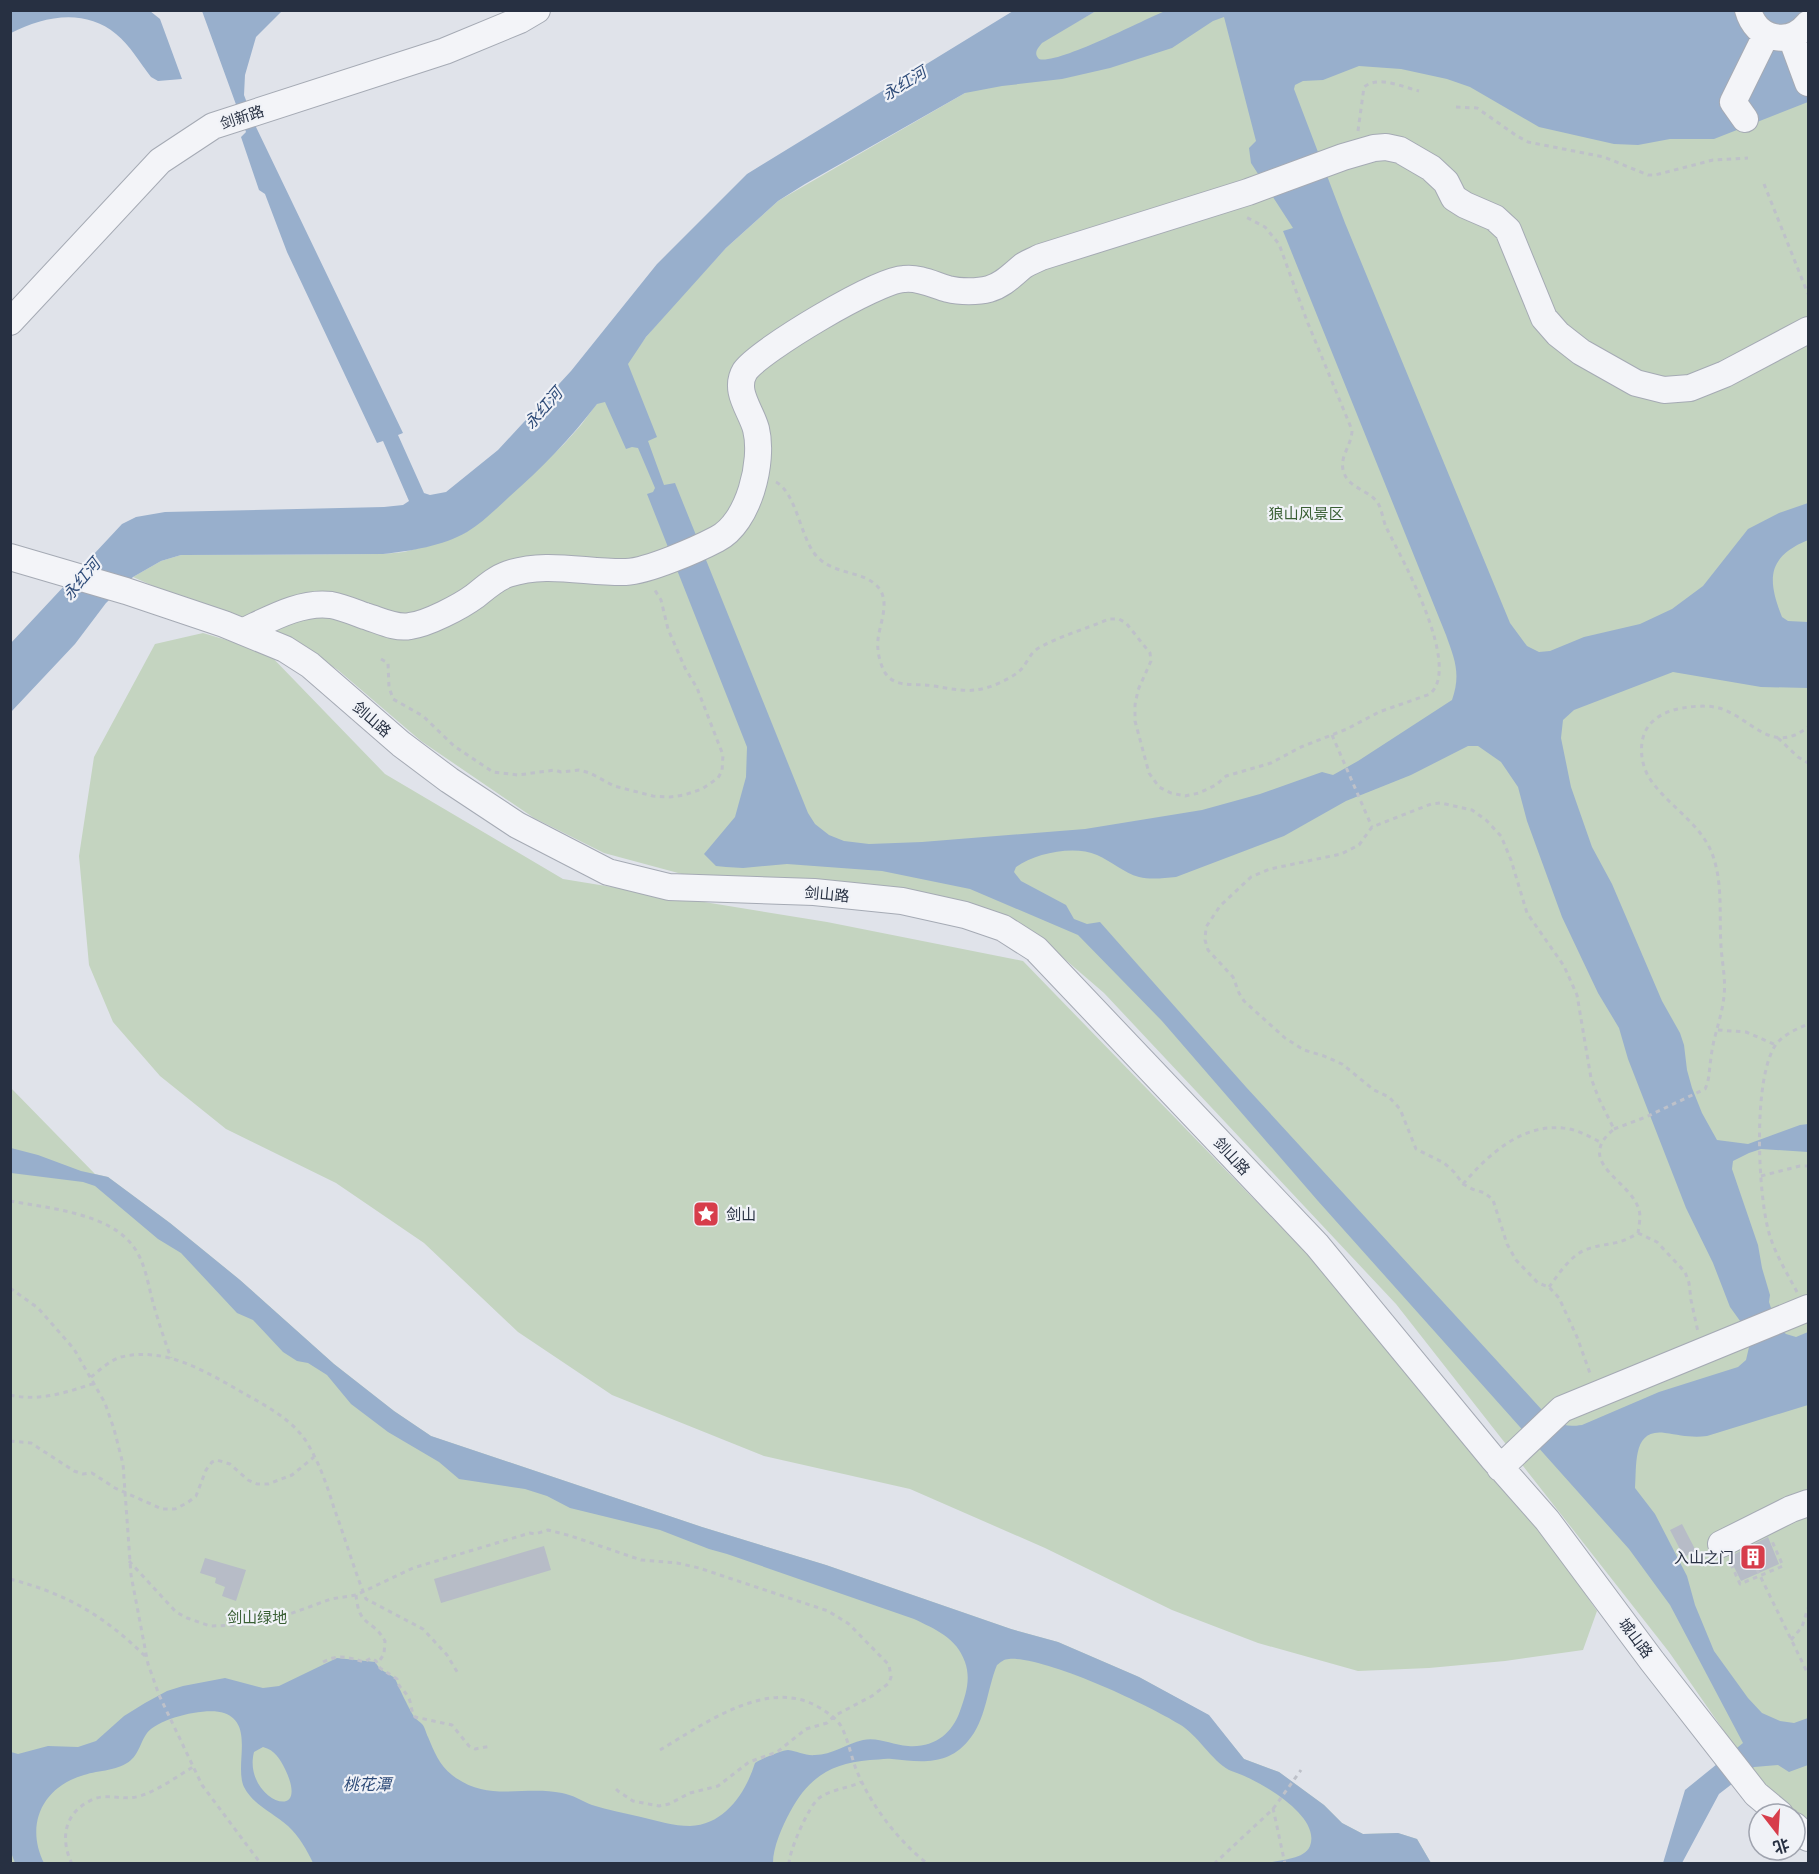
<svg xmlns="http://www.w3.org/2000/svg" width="1819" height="1874" viewBox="0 0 1819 1874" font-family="'Archivo Narrow','Noto Sans SC',sans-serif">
  <rect width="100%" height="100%" fill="#e0e3ea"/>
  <path fill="#c4d4c0" d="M1096,11H1808V1827L1792,1814L1754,1774L1669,1652L1396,1304L1104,993L1046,943L997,914L693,877L604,853L534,818L421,741L338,670L269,627L178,597L133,577L161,561L181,555L383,554L404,552L442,542L466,532L491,513L564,444L581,425L646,337L674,304L726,248L778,201L965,93L1050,37Z
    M203,633L267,652L385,774L563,879L827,922L1023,961L1312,1259L1476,1457L1545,1536L1597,1611L1583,1650L1505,1661L1429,1668L1358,1671L1258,1643L1172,1610L1045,1548L910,1489L764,1456L612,1395L518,1332L424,1243L336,1183L226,1129L160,1076L113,1022L89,965L79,856L94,757L155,644Z
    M10,1087L95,1174L108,1177L170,1223L240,1280L334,1364L394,1411L431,1436L702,1527L826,1565L1011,1629L1058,1642L1139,1677L1208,1715L1244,1759L1279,1772L1324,1805L1342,1823L1363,1834L1398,1833L1417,1839L1431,1863H11Z"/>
  <path fill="#98afcc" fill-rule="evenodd" d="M11,10L150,11L160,19L182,79L158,81L151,77C140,63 130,45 116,34C85,8 44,16 11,33Z
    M202,11H282L256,37L245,75L244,95L256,127L403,433L398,435L424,493L430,495L446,492L498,450L571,371L657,264L747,174L1013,11H1096L1042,43C1038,48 1033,53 1039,59C1057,65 1143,20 1165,11H1808V102L1714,139H1670L1638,145L1614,144L1539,127L1470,87L1447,79L1401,69L1359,66L1323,80L1303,81L1295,85L1294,89L1345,223L1510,623L1527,646L1539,652L1550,651L1584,637L1640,624L1672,609L1703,586L1748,529L1779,513L1808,503V540C1767,557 1767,579 1782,617L1788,621L1808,622V688L1761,687L1673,672L1574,710L1563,720L1561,738L1571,787L1592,847L1612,884L1662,1001L1680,1033L1684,1045L1687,1070L1692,1088L1702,1113L1717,1140L1748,1144L1800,1125L1808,1124V1152L1761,1149L1749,1153L1733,1161L1732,1169L1758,1245L1762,1268L1770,1295L1769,1302L1772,1311L1780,1329L1786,1334L1796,1337L1808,1332V1405L1707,1436C1691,1438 1680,1435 1665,1433C1632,1428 1637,1465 1635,1488L1655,1514L1687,1576L1695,1605L1714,1651L1748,1698L1762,1713L1780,1721L1794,1723L1808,1718V1765L1789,1772L1778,1765L1754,1767L1719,1794L1682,1863H1663L1685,1790L1743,1743L1670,1605L1629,1549L1318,1201L1162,1021L1078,935L970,889L882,871L787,864L743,868L726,867L716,866L704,854L735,817L746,777L747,747L647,494L653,492L655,488L638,448L632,447L626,449L605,402L597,404C571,438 541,469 509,497C496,509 482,523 467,532C443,546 410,551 383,554L181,555L161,561L133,577L106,603L75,644L11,712L10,644L122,524L136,517L165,512L384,507L403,505L409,501L383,441L377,443L287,252L265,194L259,190L241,137L246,132ZM1224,17L1256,141L1249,148L1251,163L1293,228L1283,231L1446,635C1455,660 1461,674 1452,700L1358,761L1333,775L1322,772L1260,794L1202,810L1085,829L922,842L869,844L844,841L829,835L815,824L808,813L675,483L664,485L648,441L657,437L628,364L646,337L726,248L778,201L805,184L965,93L1002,86L1062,79L1110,68L1172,48L1213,21ZM1468,746H1478L1501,762L1518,787L1527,821L1562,917L1598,993L1619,1028L1628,1059L1686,1208L1713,1263L1730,1307L1743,1325L1750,1343L1746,1360L1738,1367L1659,1392L1582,1425C1561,1428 1558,1423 1542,1410L1246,1087L1100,922L1087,924L1074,919L1066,905L1021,881L1014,872L1016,867C1036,853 1074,845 1097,855C1111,861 1124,873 1139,877C1151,880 1164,878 1176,877L1284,836L1346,801L1411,775Z
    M11,1148L38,1155L81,1171L108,1177L170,1223L240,1280L334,1364L394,1411L431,1436L702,1527L826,1565L1011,1629L1058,1642L1139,1677L1209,1715L1244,1759L1279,1772L1324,1805L1342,1823L1363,1834L1398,1833L1417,1839L1431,1863H1269C1281,1859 1304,1860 1310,1846C1321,1817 1264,1784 1242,1775C1238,1773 1233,1772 1229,1770C1212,1761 1197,1734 1179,1724C1147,1704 1044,1656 1009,1659C1004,1659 1001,1662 997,1665C987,1689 986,1721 968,1741C947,1766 921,1762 892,1759C885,1758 877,1760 870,1760C831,1763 808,1778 790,1812C782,1827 773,1847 773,1863H313C307,1850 299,1836 288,1826C274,1813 253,1805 244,1787C234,1765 255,1724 224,1713C206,1707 159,1718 147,1733C141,1741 139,1753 131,1760C119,1771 99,1770 84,1775C42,1787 25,1825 44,1863H15L10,1850L11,1752L18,1754L48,1746L78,1747L96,1741L124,1716L145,1703L167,1691L183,1686L225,1678L263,1688L279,1686L337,1658L375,1662L380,1669L395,1678C397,1684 411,1713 415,1718C417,1720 420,1722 422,1724C425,1727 426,1733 428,1737C434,1751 439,1765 452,1775C488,1803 522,1785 562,1793C573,1795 582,1801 592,1805C608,1810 625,1813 641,1817C657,1821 674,1826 690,1826C725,1825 746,1792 755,1763C758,1760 783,1750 788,1750C797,1751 806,1756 815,1755C832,1755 846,1744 863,1740C879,1737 892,1745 908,1746C934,1748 952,1734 960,1711C966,1694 971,1679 965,1662C957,1638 935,1629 914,1619L727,1554L709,1549L660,1530L570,1508L547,1496L525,1489L459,1479L439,1462L388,1432L351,1404L327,1375L308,1363L297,1361L283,1352L253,1320L237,1313L181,1253L158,1239L95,1186L83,1182L11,1173ZM263,1747C275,1750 280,1759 285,1769C313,1827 242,1799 254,1752Z"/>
  <path fill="#b7bcc7" d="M1682,1524L1696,1551L1684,1557L1670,1530Z
    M1768,1537L1779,1564L1741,1581L1729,1557Z
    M544,1546L551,1570L441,1603L434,1579Z
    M205,1558L246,1570L236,1601L222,1596L225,1587L215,1583L216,1578L200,1573Z"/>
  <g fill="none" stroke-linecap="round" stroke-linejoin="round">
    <defs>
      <path id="minor" d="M1748,10C1756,40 1789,47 1808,24
        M1791,37L1808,83
        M1745,119L1733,102L1766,35
        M10,322L160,161L213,126L445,51L520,20L537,10
        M10,557L126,591L224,624L285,649L310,665L401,744L449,780L517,825L608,872L669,887L814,892L902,901L965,915L1003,928L1036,949L1317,1245L1494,1460L1547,1520L1652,1661L1756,1794L1780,1814
        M244,631C270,619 301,601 331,605C342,607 354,612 365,616C379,620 395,629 410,626C427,624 460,607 475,596C485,588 496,578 508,574C546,561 586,573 626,572C648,571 696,550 717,539C749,523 764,461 756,429C751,410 733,391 745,371C760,350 877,280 904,279C919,277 934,285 948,289C960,292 978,292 989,289C1003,285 1012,275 1023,266C1029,262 1035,260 1041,257L1248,192L1343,157L1374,148L1386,147L1400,150L1431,168L1446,182L1454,198L1465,205L1495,218L1508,230L1544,318L1558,334L1581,352L1636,383L1664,390L1690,388L1725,374L1808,330
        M1500,1468L1562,1409L1808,1308
        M1721,1544L1791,1509L1808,1503
        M1795,1826L1808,1838"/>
    </defs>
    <use href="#minor" stroke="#a5aab4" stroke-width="28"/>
    <path stroke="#bec1c9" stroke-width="3" stroke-dasharray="4.5 4.5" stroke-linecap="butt" d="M1456,107L1477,108L1517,136L1528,142L1604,157L1648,175H1655L1713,160L1748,158
      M1358,131L1364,87C1379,75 1402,87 1419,91
      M1764,184L1808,294
      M776,482C796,493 800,534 814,553C831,576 862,569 878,587C893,604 875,631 878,649C878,655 881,665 884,671C893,687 910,684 925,685C941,686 959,692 975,690C988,689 1006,681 1017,673C1026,667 1029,654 1037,649C1059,636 1086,629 1109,619H1119L1126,623L1150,653L1151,661L1138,690L1135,705V721L1149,773L1159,787L1171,793L1185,796L1199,793L1216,785L1226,776L1271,763L1301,747L1347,729L1379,712L1430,694C1462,666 1402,559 1387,529C1383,521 1382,510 1378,503C1369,490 1350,489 1344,473C1338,457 1352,446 1352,430L1307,321L1279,244L1265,227L1244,216
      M381,659L388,663L389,687L393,699L423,716L454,746L493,772L518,775L555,770L561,772L579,770L590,773L614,786L653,796L670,797L684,795L702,789L718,778L722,771L723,755L697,688L685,668L668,629L661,600L653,587
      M1332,735L1372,827
      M1778,738L1798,757L1808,763
      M1718,1030L1746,1032L1776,1045
      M1614,1129L1646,1117L1705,1089C1710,1079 1709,1069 1711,1058C1713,1037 1722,1017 1724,996C1726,979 1722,963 1721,946C1719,916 1723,885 1713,856C1702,824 1668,806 1650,779C1640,764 1637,738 1651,723C1660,714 1670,710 1683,708C1694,706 1708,705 1719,708C1752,718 1771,756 1808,727
      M1761,1176L1800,1166H1808
      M1463,1184C1488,1155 1521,1124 1563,1128C1577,1129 1590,1137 1602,1143
      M10,1201C47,1208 109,1213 133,1246C146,1263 148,1286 154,1306C159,1324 165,1341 171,1358
      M1638,1233L1657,1242L1685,1272L1689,1283L1691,1300L1698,1332
      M1549,1287C1559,1274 1569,1257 1585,1250C1604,1242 1617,1247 1638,1233C1639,1226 1641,1216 1639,1210C1631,1180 1573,1163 1614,1129L1599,1099L1591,1078L1577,995L1564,966L1527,913L1511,860L1501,836L1486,820L1472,810L1441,803L1431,804L1372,827L1359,845L1341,854L1270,869L1251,877L1220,906L1206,927L1205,940L1208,950L1233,977L1239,993L1244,1001L1285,1038L1304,1050L1324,1056L1342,1064L1374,1090L1389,1097L1400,1109L1416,1149L1444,1163L1454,1172L1463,1184L1472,1189L1485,1193L1493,1200L1507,1244L1516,1260L1538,1283L1549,1287L1559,1298L1577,1337L1591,1376
      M10,1288L38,1308L74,1349L105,1403L114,1429L123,1464L131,1575L148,1664L159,1695L202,1785L261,1864
      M1797,1292C1787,1273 1775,1254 1769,1233C1758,1195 1752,1075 1777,1043C1786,1033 1797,1029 1808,1024
      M91,1377C100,1370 110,1360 121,1357C167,1346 208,1373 245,1394C268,1407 291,1419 306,1441C319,1462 327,1485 334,1508C345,1538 354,1569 366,1599L423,1629L447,1655L459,1675
      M10,1395C39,1402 68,1392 95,1383
      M10,1441L31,1443L74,1471L83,1474L92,1473L115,1488L162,1509H175L187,1503L196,1496L206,1470L212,1462L217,1460L230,1464L248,1480L257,1484H268L292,1475L314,1457
      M1749,1553L1808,1674
      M129,1561L176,1612L187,1618L210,1626L242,1625L276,1619L331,1599L356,1595L413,1568L530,1533L535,1534L548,1530L571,1536L641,1560L677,1563L699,1568L828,1611L849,1624L889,1665L891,1677L889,1683L872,1696L834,1716L827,1723L806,1729L777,1752L749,1762L718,1786L690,1793L669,1804L659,1806L633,1801L618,1791L613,1786
      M1731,1564L1740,1584L1783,1566L1772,1541
      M10,1579C67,1594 103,1615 145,1656
      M356,1595C359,1628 372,1618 385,1641L384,1654L378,1663
      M1791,1640L1802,1627L1808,1608
      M323,1662C338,1654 348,1657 364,1662L371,1658L376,1661L380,1668L397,1679C398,1688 404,1689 408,1697C412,1703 410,1710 415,1717L452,1725L469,1746L475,1749L491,1746
      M660,1750C704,1724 769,1676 820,1708C828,1713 836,1718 841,1726C848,1739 851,1756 856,1769C870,1804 898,1841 928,1864
      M1273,1808L1285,1864
      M72,1864C61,1841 63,1817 86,1803C91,1800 97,1797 103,1797C116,1796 127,1800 140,1796C159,1790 176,1777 193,1767
      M789,1864C789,1851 808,1808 818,1799C830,1789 847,1789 861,1782
      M1214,1864L1273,1809L1301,1770"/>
    <use href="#minor" stroke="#f3f4f8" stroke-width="26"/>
  </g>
  <defs>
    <symbol id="sight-square" viewBox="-11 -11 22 22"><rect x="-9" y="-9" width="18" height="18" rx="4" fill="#d73d4b" stroke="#f0f2f7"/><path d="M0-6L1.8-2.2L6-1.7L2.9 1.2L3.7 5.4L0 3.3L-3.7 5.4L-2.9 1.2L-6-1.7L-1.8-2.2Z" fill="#fff"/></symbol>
    <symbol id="building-square" viewBox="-11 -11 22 22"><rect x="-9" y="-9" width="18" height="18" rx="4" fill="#d73d4b" stroke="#f0f2f7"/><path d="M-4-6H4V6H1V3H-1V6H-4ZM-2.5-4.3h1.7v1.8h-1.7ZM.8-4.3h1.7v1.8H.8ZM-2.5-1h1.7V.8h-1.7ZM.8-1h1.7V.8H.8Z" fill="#fff"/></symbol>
  </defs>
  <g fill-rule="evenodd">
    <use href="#sight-square" x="691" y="1199" width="30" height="30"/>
    <use href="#building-square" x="1738" y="1542" width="30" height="30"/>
  </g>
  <g text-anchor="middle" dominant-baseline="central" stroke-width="4.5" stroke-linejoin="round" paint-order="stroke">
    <g font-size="15" fill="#273042" stroke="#f0f2f7">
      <text transform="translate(242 117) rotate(-18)">剑新路</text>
      <text transform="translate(372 719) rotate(41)">剑山路</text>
      <text transform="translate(827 894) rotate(5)">剑山路</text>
      <text transform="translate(1232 1156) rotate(47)">剑山路</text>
      <text transform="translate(1636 1638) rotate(53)">城山路</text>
    </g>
    <g font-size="15" fill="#395f34" stroke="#f0f2f7">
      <text x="1306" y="513">狼山风景区</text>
      <text x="257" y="1617">剑山绿地</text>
    </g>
    <g font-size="15" fill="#273042" stroke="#f0f2f7" text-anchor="start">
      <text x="726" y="1214">剑山</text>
      <text x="1734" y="1557" text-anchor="end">入山之门</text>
    </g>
    <g font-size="16" font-style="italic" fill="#2f4c79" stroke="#f0f2f7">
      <text transform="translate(904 83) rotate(-32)">永红河</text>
      <text transform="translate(543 408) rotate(-49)">永红河</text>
      <text transform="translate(81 579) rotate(-50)">永红河</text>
      <text x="367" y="1784">桃花潭</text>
    </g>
  </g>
  <rect width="1819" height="1874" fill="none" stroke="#273042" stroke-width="24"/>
  <g transform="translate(1777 1832) rotate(163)"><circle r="28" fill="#f0f2f7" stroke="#a0a4af" stroke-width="1.5"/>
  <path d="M0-4.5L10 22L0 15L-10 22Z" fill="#d73d4b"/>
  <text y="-9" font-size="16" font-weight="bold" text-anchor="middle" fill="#273042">北</text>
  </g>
</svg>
